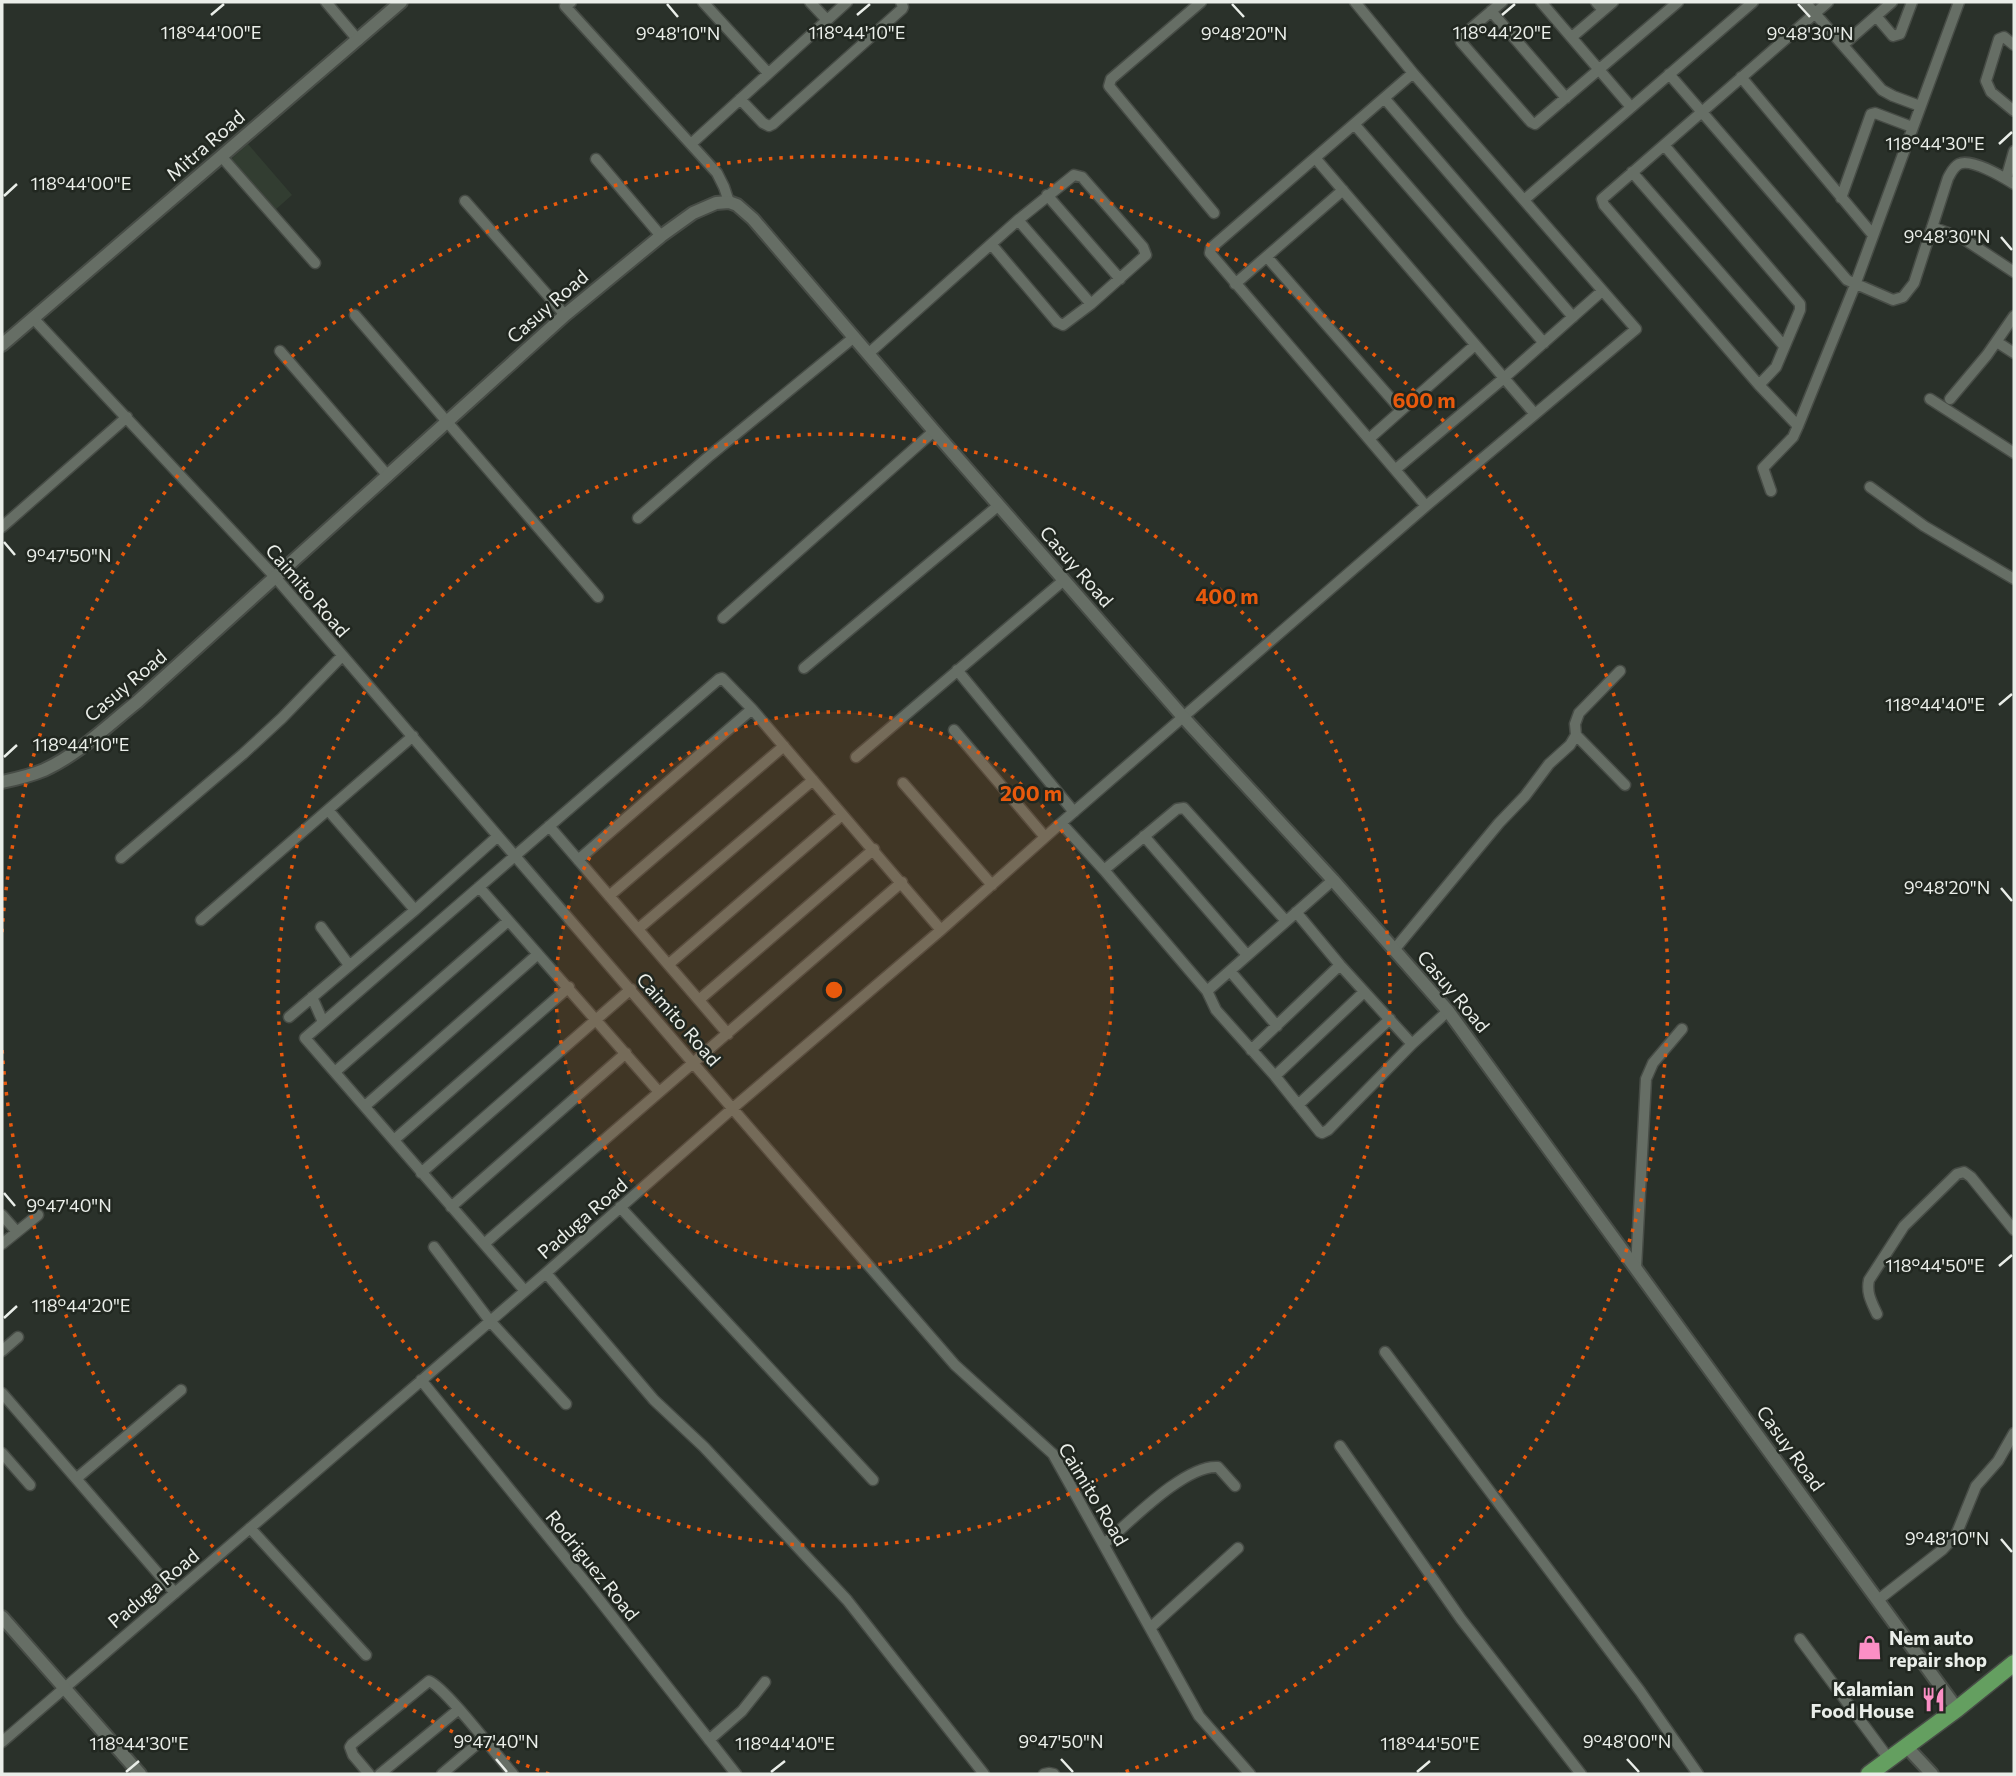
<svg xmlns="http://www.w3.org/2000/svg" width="2016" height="1776" viewBox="0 0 2016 1776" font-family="Commissioner,sans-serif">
  <rect width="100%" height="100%" fill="#2a312a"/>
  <path fill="#323d31" d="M248,144L292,195L274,211L229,161Z"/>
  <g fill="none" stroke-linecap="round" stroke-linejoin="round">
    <defs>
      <path id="minor" d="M326,2L358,40
        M571,2L565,6L717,173L724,187L729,202
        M703,2L768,73
        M810,2L827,20
        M1201,2L1111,79L1109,86L1214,213
        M1502,2L1462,36L1461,42L1531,122L1535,124L1678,2
        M1541,2L1631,107
        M1596,2L1603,10
        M1805,2L1882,90L1893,96L1920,106
        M1491,11L1566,98
        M1876,16L1893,36L1900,34L1912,2
        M1572,37L1613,2
        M1843,45L1892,2
        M2014,45L2004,37L1999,39L1986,81L1991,92L2014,111
        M1413,73L1211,248L1210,253L1426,506
        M1669,74L1847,280L1893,300L1903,297L1914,283L1948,178C1951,173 1953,167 1959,164C1971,158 2003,177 2014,184
        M1741,77L1873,235
        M740,99L763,123L769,126L773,124L902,9L903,7L901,2
        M1385,99L1573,317
        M1355,125L1544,343
        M691,144L847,2
        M1664,145L1800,304V310L1776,367L1759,385
        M221,156L315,263
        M596,159L661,236
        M1316,159L1534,413
        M1632,172L1784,346
        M2006,179L2014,151
        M1047,195L1120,279
        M1841,198L1871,114L1875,113L1912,127
        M1524,200L1753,2
        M465,201L565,315
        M1018,220L1091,304
        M1932,227L1964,239L2014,272
        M1267,257L1401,410
        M1235,284L1343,190
        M355,315L598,597
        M33,318L276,578L693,1063L955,1365L1053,1454L1199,1716L1250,1774
        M1997,342L2014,353
        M280,351L388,476
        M868,354L1018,220L1074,175L1082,177L1143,247L1146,255L1091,304L1063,325L1057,322L991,244
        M1930,399L2014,453
        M1950,399L1987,355L2014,316
        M1798,426L1759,385L1604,205L1602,199L1828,2
        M1370,438L1475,345
        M1396,469L1504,378L1602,291
        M1870,487L1924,526L2014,579
        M1771,491L1763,468L1793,437L1798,426L1855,285L1959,2
        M638,518L707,458L853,338
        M2,527L127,417
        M723,618L934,431
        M804,668L999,505
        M957,670L1074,812
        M954,730L1045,837
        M1576,735L1625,785
        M856,757L1064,580
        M903,783L992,885
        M328,810L415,910
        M1061,823L1104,870L1207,991L1216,1010L1275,1076L1320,1132L1322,1133L1328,1130L1412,1044L1448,1011
        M549,826L728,1034
        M1144,836L1247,955
        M121,858L243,754L282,718L342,656
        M578,860L752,709
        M1104,870L1177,809L1184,808L1286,921
        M479,887L659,1092
        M609,896L784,746
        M1296,912L1340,965L1412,1044
        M201,920L413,736
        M321,927L349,965
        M638,929L813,780
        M1394,950L1499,823L1525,796L1549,764L1570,745L1576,735L1575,724L1579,713L1620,671
        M669,964L842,815
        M1230,971L1277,1026
        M1207,991L1333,880
        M312,997L323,1022
        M700,999L874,849
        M289,1017L415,910L498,836
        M1251,1050L1340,965
        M336,1071L508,921
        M1275,1076L1364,992
        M1298,1105L1390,1019
        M365,1106L538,954
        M394,1140L569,987
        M421,1173L631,989
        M451,1207L626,1053
        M620,1207L873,1480
        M2,1215L17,1232
        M2,1244L38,1215
        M484,1244L902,882
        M434,1247L490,1321L566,1404
        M1636,1268L1646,1079L1653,1063L1682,1029
        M546,1273L654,1400L704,1447L847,1600L984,1774
        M525,1291L305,1038L719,679L722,678L752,709L941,930
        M1877,1314C1872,1303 1866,1293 1869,1280L1904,1226L1957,1174L1964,1172L1971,1177L2014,1230
        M2,1351L18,1337
        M1385,1352L1640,1691L1698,1774
        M421,1380L590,1588L736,1774
        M2,1393L175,1593
        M1340,1446L1461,1619L1581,1774
        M2,1453L30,1485
        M77,1478L181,1390
        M250,1528L366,1655
        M1104,1544C1129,1523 1185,1464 1218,1467L1235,1486
        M1878,1600L1942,1550L1956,1535L1976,1486L1998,1461L2014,1433
        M1150,1628L1238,1548
        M1800,1639L1889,1759
        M709,1740L742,1711L765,1682
        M2,1742L546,1273L733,1108L941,930L1061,823L1426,506L1636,329L1413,73L1355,2
        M369,1774L353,1755L350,1747L352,1744L429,1681C446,1688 497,1756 513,1774
        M380,1774L459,1709
        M442,1774L483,1739
        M1044,1774L1049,1773L1054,1774"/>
      <path id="tertiary" d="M2,345L401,2
        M2,782C16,779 30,776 44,770C79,754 108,725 137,702L565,315L661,236L693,213L716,203L729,202L737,205L753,219L934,431L1184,718L1333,880L1448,1011L1957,1709
        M2,1617L140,1774
        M1906,1746L1932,1774"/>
      <path id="primary" d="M1869,1774L1957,1709L2014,1663"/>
    </defs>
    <use href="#minor" stroke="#474c46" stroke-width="13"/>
    <use href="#tertiary" stroke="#474c46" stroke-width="16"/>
    <use href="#primary" stroke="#474c46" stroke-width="19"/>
    <use href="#minor" stroke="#666e65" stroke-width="10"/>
    <use href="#tertiary" stroke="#666e65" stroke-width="12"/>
    <use href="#primary" stroke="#649f60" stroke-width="16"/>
  </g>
  <path fill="none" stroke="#eaeee9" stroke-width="2.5" d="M667,4L678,17M1232,4L1244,17M1798,4L1810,17M211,15L224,4M857,15L870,4M1502,15L1515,4M1999,144L2012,132M4,196L17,184M2001,237L2012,250M4,542L15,555M1999,705L2012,694M4,757L17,745M2001,888L2012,901M4,1193L15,1206M1999,1266L2012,1255M4,1318L17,1306M2001,1539L2012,1552M496,1759L507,1772M1061,1759L1073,1772M1627,1759L1639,1772M126,1772L139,1761M771,1772L785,1761M1417,1772L1430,1761"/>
  <circle cx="834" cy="990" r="278" fill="#e8590c" fill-opacity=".12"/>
  <g fill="none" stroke="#e8590c" stroke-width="3.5" stroke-dasharray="3.5 7">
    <circle cx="834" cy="990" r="278"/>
    <circle cx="834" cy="990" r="556"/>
    <path d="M549 1774A834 834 0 0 1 2 1048M2 932A834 834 0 1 1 1119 1774"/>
  </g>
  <defs>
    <symbol id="shop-bare" viewBox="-9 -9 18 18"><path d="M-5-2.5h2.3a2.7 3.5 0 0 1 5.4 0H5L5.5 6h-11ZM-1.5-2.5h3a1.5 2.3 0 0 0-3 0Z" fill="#fb8fc5" stroke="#212720" stroke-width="2.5" paint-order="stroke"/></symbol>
    <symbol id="restaurant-bare" viewBox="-9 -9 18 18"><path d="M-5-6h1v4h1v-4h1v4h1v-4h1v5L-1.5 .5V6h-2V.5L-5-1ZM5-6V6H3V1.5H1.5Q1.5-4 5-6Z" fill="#fb8fc5" stroke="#212720" stroke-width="2.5" paint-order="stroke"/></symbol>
  </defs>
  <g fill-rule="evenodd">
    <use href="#shop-bare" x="1852" y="1630" width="35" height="35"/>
    <use href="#restaurant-bare" x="1916" y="1682" width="35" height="35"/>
  </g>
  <g text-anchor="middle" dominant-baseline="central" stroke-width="5" stroke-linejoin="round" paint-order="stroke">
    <g font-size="19" fill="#eaeee9" stroke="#212720">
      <text transform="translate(205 145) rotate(-41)">Mitra Road</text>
      <text transform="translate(547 306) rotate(-41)">Casuy Road</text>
      <text transform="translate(1077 566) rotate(49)">Casuy Road</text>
      <text transform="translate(308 590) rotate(49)">Caimito Road</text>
      <text transform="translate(125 685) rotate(-40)">Casuy Road</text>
      <text transform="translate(1454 991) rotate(50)">Casuy Road</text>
      <text transform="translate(679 1019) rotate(49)">Caimito Road</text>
      <text transform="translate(582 1218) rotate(-41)">Paduga Road</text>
      <text transform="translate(1791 1448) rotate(54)">Casuy Road</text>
      <text transform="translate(1094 1494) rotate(59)">Caimito Road</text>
      <text transform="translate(593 1565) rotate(51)">Rodriguez Road</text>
      <text transform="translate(153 1588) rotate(-40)">Paduga Road</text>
    </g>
    <g font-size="19" font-weight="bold" fill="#eaeee9" stroke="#212720" text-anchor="start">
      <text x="1889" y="1637">Nem auto<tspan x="1889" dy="22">repair shop</tspan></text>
      <text x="1914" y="1688" text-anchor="end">Kalamian<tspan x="1914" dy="22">Food House</tspan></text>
    </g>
  </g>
  <g font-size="18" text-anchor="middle" fill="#eaeee9" stroke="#212720" stroke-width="5" stroke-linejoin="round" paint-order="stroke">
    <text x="211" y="39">118°44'00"E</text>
    <text x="857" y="39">118°44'10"E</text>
    <text x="1502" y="39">118°44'20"E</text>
    <text x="678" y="40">9°48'10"N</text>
    <text x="1244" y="40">9°48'20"N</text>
    <text x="1810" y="40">9°48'30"N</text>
    <text x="1935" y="150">118°44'30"E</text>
    <text x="81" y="190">118°44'00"E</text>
    <text x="1947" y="243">9°48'30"N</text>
    <text x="69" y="562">9°47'50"N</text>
    <text x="1935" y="711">118°44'40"E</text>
    <text x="81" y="751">118°44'10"E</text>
    <text x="1947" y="894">9°48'20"N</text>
    <text x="69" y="1212">9°47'40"N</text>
    <text x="1935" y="1272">118°44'50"E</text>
    <text x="81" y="1312">118°44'20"E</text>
    <text x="1947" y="1545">9°48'10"N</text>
    <text x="496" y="1748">9°47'40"N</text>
    <text x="1061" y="1748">9°47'50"N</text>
    <text x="1627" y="1748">9°48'00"N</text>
    <text x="139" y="1750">118°44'30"E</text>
    <text x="785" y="1750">118°44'40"E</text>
    <text x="1430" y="1750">118°44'50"E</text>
  </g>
  <circle cx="834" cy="990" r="10" fill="#e8590c" stroke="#212720" stroke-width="3.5"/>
  <g font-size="21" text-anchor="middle" font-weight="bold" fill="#e8590c" stroke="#212720" stroke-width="5" stroke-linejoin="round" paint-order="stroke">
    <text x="1424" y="408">600 m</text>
    <text x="1227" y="604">400 m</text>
    <text x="1031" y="801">200 m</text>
  </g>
  <rect width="2016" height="1776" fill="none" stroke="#eaeee9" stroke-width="7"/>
</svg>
